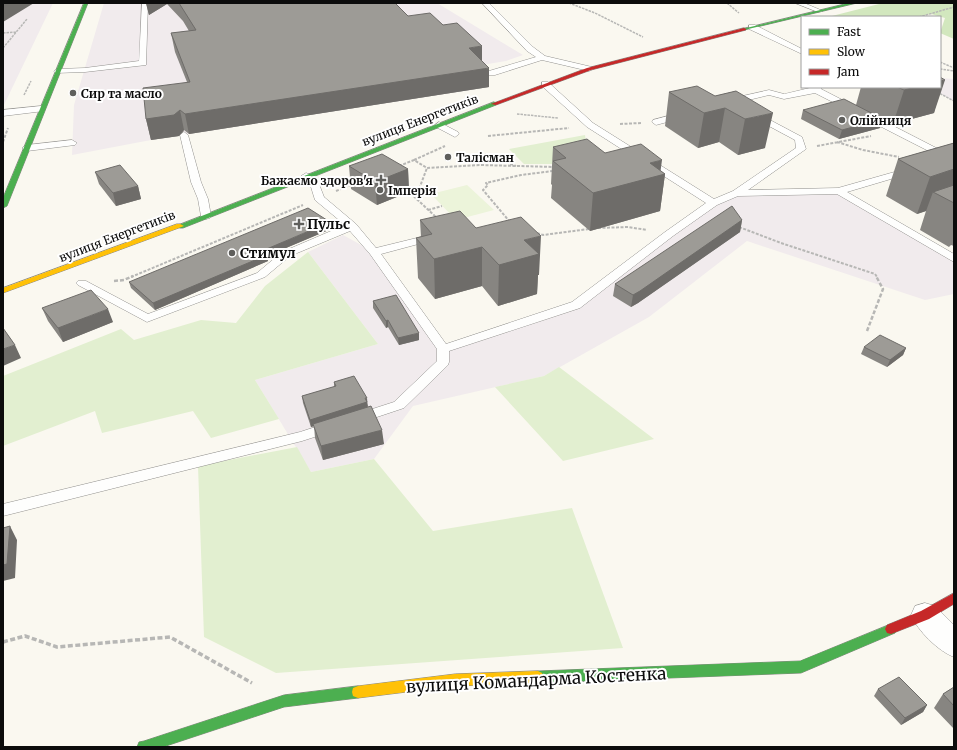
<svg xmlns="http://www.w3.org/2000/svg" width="957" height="750" viewBox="0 0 957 750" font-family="Merriweather,serif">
  <rect width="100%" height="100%" fill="#faf8f0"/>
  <path fill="#f1ebed" d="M3,3H53L3,107Z
    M104,3H437L523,55L506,61L470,67L489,87L151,140L72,155L74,105Z
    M940,78L954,79V101L926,87H940Z
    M839,191L954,259V294L925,300L747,241L649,317L544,376L413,406L374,459L311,472L255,380L378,344L308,252L343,235L374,252L443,349L576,305L713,203L737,193Z"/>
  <path fill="#e2efd0" d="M585,135L589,164H524L509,149Z
    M308,252L378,344L255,380L279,419L211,438L193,411L102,433L95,411L3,446V376L121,329L134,340L201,320L236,323L265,286Z
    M559,367L654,439L563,461L495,387L544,376Z
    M297,447L311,472L374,459L433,531L572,508L623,648L276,673L204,637L198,466Z"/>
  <path fill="#d2e7be" d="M883,3H954V39L940,33L945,18L931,14L919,17H828Z"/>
  <path fill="#ecf4da" d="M467,185L494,210L456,220L431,194Z"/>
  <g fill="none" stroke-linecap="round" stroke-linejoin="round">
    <defs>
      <path id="lane" d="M142,3H148L146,65L85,72L55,73L54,71L58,69L85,68L139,61Z
        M482,3H489L533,47L545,56L592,67L593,69L589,71L542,60L495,75H489V71L536,57L527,51Z
        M795,3H804L823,11L818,12Z
        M749,25H755L802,49V54L749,29Z
        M542,82H548L593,123L714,199L733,191L796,148L795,140L752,117L751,115L752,113L755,112L802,137L806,149L748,190L838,188L905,169H911L913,171L911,173L847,192L954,254V262L837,194L738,196L717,205L673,236L580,308L449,351V362L448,365L404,408L359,423L354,421L352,418L354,415L394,402L437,361V349L370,254L350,231L290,256L265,277L147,322L78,285L76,283L78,281H86L148,314L257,273L282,252L345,225L315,200L311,187L301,176L306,173L309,174L319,184L324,197L356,224L376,248L433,234L437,235L438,237L437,239L381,254L446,344L572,302L665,232L706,203L587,127L542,86Z
        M814,87H822L821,89L954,157V164L815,93L784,99L769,95L732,104L728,101L729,99L769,90L784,94Z
        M41,106L44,107L45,109L44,111L3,116V110Z
        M683,112L686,113L687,115L686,117L656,125L652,122L653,120Z
        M439,122L458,132L459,134L455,137L436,127L435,125Z
        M184,132L188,135L201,182L208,199L211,216L210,218L206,219L201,216L198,199L191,182L180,135Z
        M72,140L77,143L75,145L27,151L22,148L27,145Z
        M331,422L336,424L338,427L336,430L302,441L3,516V504L300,432Z"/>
      <path id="street" d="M925,603L935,606L954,625V657C938,651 918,631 911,615L915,606Z"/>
      <path id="fast" d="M84,3H88L7,206L3,208V198Z
        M849,3H857L744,30L742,29Z
        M494,102L496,103V105L183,228H180L176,226Z
        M891,624L895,625L897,629L895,633L801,673L538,683L534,681L532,677L534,673L538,671L800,661Z
        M358,686L363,688L364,692L363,696L358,698L284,707L163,747H137L139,742L144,741L284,695Z"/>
      <path id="slow" d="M177,224H180L184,226L3,293V288Z
        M538,671L542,673L544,677L542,681L538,683L455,686L358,698L353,696L352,692L353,688L358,686L455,674Z"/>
      <path id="jam" d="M744,28L746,29V30L591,70L496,105L491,104L587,68Z
        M954,593V604L929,619L891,634L887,633L885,629L887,625L921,611Z"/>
    </defs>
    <use href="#lane" stroke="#93928f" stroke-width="1"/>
    <use href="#street" stroke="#93928f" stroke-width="1"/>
    <use href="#fast" stroke="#8a8985" stroke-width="1"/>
    <use href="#slow" stroke="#8a8985" stroke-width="1"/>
    <use href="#jam" stroke="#8a8985" stroke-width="1"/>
    <path stroke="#b7b7b5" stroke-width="1.5" stroke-dasharray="2.5 1" stroke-linecap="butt" d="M569,3L595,13L643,37
      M727,3L739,13
      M919,17L954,7
      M3,33L17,32
      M3,48L27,19
      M940,62L954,68
      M940,69L954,71
      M937,92L954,101
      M24,95L31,81
      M517,114L558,118"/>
    <path stroke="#b7b7b5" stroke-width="2" stroke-dasharray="3 1.5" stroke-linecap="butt" d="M620,124L641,123
      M488,136L569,128
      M3,142L8,128
      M837,142L863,150L899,157
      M817,146L871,136
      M485,154L516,166
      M414,160L445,146
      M399,166L414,160L427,168L480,165L554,167
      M407,190L437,218
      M336,191L353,184
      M416,197L427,168
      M428,210L442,206
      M510,222L483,190L488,185L486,183L521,175L553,171
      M739,227L781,243L875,274L877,277
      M598,228L628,227L647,230
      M537,233L543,235L589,229
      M131,277L303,205"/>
    <path stroke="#b7b7b5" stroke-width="2.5" stroke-dasharray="4 2" stroke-linecap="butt" d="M114,281L124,280L133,276
      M867,331L883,289L876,276"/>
    <path stroke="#b7b7b5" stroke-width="3.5" stroke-dasharray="5 2.5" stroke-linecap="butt" d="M3,642L25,636L57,647L170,637L252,683"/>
    <use href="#lane" fill="#fefefd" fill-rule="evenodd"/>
    <use href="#street" fill="#fefefd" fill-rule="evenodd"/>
    <use href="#fast" fill="#4caf50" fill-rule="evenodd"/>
    <use href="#slow" fill="#ffc107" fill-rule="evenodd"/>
    <use href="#jam" fill="#c62828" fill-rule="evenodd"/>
  </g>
  <path fill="#878581" d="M146,3H395L408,16L482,61L489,87L189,134L184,130L179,136L151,140L146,119L187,82L175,52L171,33L189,31L183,21L167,4L149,15Z
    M861,87H940L934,113L893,124L883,119L880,128L839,139L801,119L803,110L856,105Z
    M736,91L765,148L738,155L719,142L698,148L665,126L669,92L715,96Z
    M954,143V246L951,245L949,247L920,230L926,211L917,214L886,196L898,159Z
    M553,147L605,153L661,171L665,174L660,211L590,231L551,198L552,185L551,184Z
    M349,166L408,169L409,192L377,205L351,189Z
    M95,172L138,186L141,199L116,206L99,184Z
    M420,220L476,228L539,275H538L537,294L498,306L482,286L435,299L418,278L416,238L421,237Z
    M742,220L740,232L638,303L631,307L613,296L615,284Z
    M331,229L267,256L268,261L155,310L131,288L129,282Z
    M373,301L419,340L399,345L388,327L386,328L373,308Z
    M42,308L113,322L63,342L48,321Z
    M864,347L906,348L903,355L887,367L861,354Z
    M334,382L368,405L367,407L384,444L323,460L315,438L314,426L311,427L303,403L302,396L334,387Z
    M954,687V729L934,708L943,694Z
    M878,689L927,705L923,712L901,725L874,696Z"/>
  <path fill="#6e6c69" d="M3,3H34L3,22Z
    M146,3H167V4L149,15Z
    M482,46V65L469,48Z
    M489,68V87L189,134L185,114Z
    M945,80L934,113L893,124L904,90L916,87H940V81Z
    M725,108L719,142L698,148L704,113Z
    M180,110L184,130L179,136L151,140L146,119Z
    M773,113L765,148L738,155L745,119Z
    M883,119L880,128L839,139L842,130Z
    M662,160L660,175L665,174L660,211L590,231L593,193L650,163Z
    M408,169L409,192L377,205L375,182Z
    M954,169V202L933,192L926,211L917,214L930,177Z
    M138,186L141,199L116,206L113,193Z
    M742,220L740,232L638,303L631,307L633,295Z
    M330,222L331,229L267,256L268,261L155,310L153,303L262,251Z
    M541,236L539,275H538L537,294L498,306L499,265L524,240Z
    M482,247V286L435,299L434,259Z
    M108,309L113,322L63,342L58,328Z
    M388,320V327L386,328V321Z
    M419,333V340L399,345L398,338Z
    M15,345L21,358L3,366V349Z
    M906,348L903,355L887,367L890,360Z
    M367,398L368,409L313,424L314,426L311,427L310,420Z
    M382,430L384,444L323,460L321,446Z
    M10,526L17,540L15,578L3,581V565Z
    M927,705L923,712L901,725L905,718Z"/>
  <path fill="#9d9b96" stroke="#6e6c69" d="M179,3H395L408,16L430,13L443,25L457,23L482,46L469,48L489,68L185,114L180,110L174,115L146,119L143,88L190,82L171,33L196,30Z
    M940,77L945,80L940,81Z
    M697,86L715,96L736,91L773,113L745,119L725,108L704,113L669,92Z
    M897,87H916L904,90Z
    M844,99L883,119L842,130L803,110Z
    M587,139L605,153L641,144L662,160L650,163L665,174L593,193L553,161L566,158L553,147Z
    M954,143V169L930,177L898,159Z
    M382,154L408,169L375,182L349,166Z
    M120,165L138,186L113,193L95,172Z
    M954,185V203L933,192Z
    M732,206L742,220L640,291L633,295L615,284Z
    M308,208L330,222L262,251L267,255L153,303L129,282Z
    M460,211L476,228L521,217L541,236L524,240L539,254L499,265L482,247L434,259L416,238L432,234L420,220Z
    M91,290L108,309L58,328L42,308Z
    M396,295L419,333L398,338L388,320L386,321L373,301Z
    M3,328L15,345L3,349Z
    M880,335L906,348L890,360L864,347Z
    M354,376L367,398H365L367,402L310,420L302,396L336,386L334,382Z
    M371,406L382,430L321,446L313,424Z
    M10,526L7,564L3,565V528Z
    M899,677L927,705L905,718L878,689Z
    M954,687V706L943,694Z"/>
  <g fill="#5f5f5c" stroke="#fff" stroke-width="1.5">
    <circle cx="73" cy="93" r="4"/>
    <circle cx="842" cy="120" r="4"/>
    <circle cx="448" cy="157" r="4"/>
    <path d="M379 174h4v4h4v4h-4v4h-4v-4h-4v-4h4z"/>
    <circle cx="380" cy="190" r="4"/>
    <path d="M297 218h4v4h4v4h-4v4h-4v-4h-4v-4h4z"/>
    <circle cx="232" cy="253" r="4"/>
  </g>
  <g text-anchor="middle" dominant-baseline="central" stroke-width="4" stroke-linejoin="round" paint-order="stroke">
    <g font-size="12" font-weight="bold" fill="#0c0c0c" stroke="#fff" text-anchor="start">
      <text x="81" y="93">Сир та масло</text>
      <text x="850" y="120">Олійниця</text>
      <text x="456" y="157">Талісман</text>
      <text x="373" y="180" text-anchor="end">Бажаємо здоров'я</text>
      <text x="388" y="190">Імперія</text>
    </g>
    <g font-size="12" fill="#0c0c0c" stroke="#fff">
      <text transform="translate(420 120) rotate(-21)">вулиця Енергетиків</text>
      <text transform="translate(117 236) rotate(-21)">вулиця Енергетиків</text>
    </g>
    <g font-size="14" font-weight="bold" fill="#0c0c0c" stroke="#fff" text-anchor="start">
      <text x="307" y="224">Пульс</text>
      <text x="240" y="253">Стимул</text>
    </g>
    <g font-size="17" fill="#0c0c0c" stroke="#fff">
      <text transform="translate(536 680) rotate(-3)">вулиця Командарма Костенка</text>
    </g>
  </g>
  <rect width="957" height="750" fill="none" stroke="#0c0c0c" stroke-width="8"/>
  <rect x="801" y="16" width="140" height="72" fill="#ffffff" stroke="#9e9e9e"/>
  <rect x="809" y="29" width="20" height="6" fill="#4caf50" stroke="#9e9e9e"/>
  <text x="837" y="36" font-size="12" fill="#0c0c0c">Fast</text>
  <rect x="809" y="49" width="20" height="6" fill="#ffc107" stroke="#9e9e9e"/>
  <text x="837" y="56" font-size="12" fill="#0c0c0c">Slow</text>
  <rect x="809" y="69" width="20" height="6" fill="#c62828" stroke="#9e9e9e"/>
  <text x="837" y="76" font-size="12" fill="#0c0c0c">Jam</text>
</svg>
